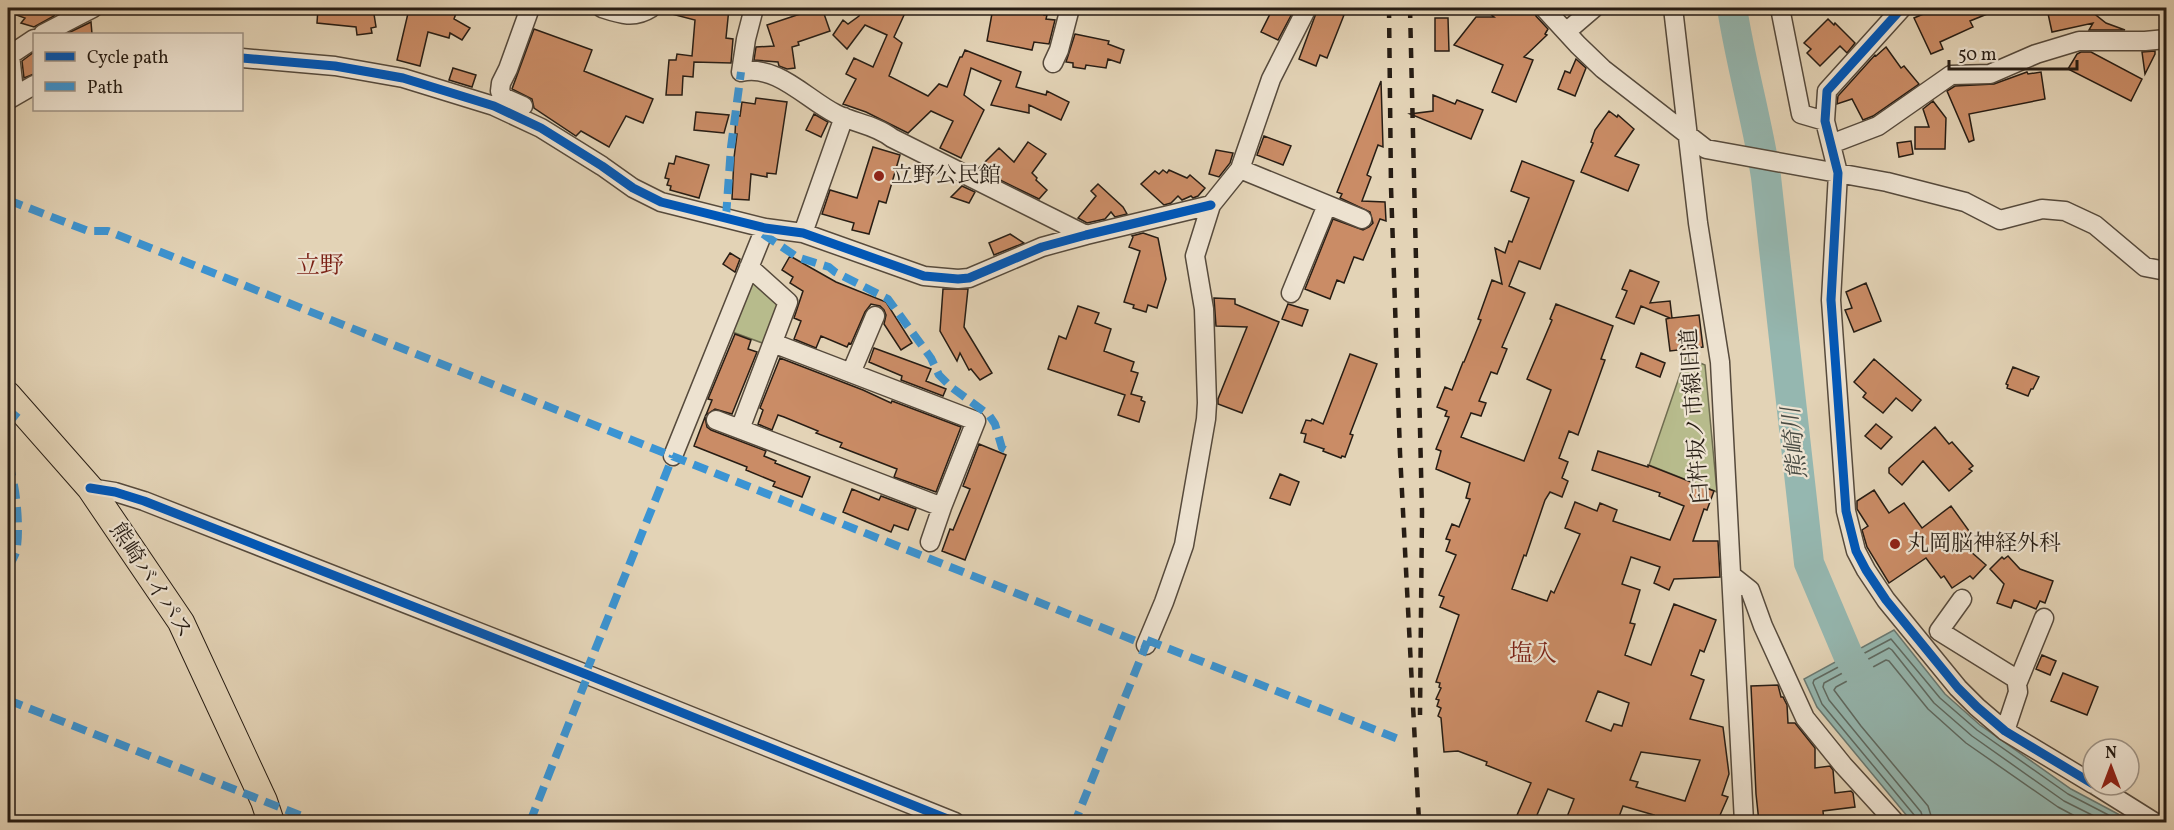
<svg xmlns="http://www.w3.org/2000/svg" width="2174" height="830" viewBox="0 0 2174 830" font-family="Vollkorn,'Noto Serif JP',serif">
  <rect width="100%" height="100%" fill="#e3d3b6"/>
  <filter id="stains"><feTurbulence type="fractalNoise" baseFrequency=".00333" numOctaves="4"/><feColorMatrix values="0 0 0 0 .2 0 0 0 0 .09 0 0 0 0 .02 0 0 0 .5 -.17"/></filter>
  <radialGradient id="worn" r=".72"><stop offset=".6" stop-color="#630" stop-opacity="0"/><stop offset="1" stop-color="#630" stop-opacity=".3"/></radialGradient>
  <path fill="#b7bb8c" stroke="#6f6c50" stroke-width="1.5" d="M754,280L779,301L765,344L727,330Z
    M1686,357L1705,365L1717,492L1649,465Z"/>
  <path fill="#95b7b0" stroke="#697972" stroke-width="1.5" d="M1894,630L1945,694L1980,725L2071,789L2133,822H1912L1817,707L1804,679Z"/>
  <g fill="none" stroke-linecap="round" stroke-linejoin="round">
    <path stroke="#5e6a62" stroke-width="1.5" d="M1916,822L1915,816L1822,704L1813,683L1814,680L1891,639L1940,698L1977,730L2068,794L2122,822
      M1924,822L1921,812L1829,700L1823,687L1824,683L1889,648L1892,650L1934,703L1972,736L2064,801L2106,822
      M1933,822L1928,806L1861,726L1834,690L1836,687L1886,660L1889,661L1928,709L1966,743L2058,807L2086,822"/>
    <path stroke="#95b7b0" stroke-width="30" d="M1732,8C1741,65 1757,120 1766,177L1809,563L1848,655L1870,690"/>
  </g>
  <path fill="#ca8c66" stroke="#271d14" stroke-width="1.5" fill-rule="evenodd" d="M8,8H57L54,16L34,27L21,23L25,18L8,12Z
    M318,8H373L376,27L371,28L372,33L357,35L356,27L317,23Z
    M417,8H458L454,19L470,28L462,40L450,33L449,38L428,32L420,66L397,60L409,9L416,10Z
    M665,8H729L726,38L733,39L731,63L694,62L693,77L683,76L682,95H666L669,60H676L677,54L692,56L695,20L664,12Z
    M818,8H822L830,31L798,42L799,45L792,47L795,68L787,69L779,66L778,62L754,60L756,47L774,46L767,25Z
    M863,8H893L905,13L894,37L902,43L889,76L928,96L939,84L947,87L960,57H962L965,50L1021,72L1016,87L1046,95L1047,91L1069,102L1061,120L1029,105V113L991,105L1001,81L971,68L964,95L984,110L961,158L940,148L953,121L931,111L908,133L866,112L843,104L856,79L846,74L854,58L873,67L887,35L865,25L847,49L833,35L843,20L848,24L859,16Z
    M993,8H1045L1044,15H1047L1046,19L1055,20L1049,44L1034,42L1032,50L987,41Z
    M1273,8H1295L1278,40L1261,32Z
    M1318,8H1325L1344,15L1327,58L1320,55L1316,66L1299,59Z
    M1483,8H1533L1536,16L1548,29L1545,34L1547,35L1524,57L1533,60L1516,102L1492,92L1503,65L1454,45L1476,17H1494Z
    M1926,8H2002L1970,21L1973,27L1940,42L1943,49L1931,54L1914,18L1928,12Z
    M2055,8H2087L2106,23L2125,30H2089L2093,23L2052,32L2047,9Z
    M1435,18H1448L1449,51H1435Z
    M1828,19L1834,25L1835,23L1855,43L1847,53L1840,46L1820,66L1807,53L1811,49L1804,43Z
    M91,22L92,34H66Z
    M534,29L592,50L584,71L653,99L643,123L626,116L609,147L581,131L576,136L534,108L532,99L512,89Z
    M1075,34L1109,41L1108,44L1124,50L1120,63L1108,59L1106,68L1086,65L1085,69L1073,67V63L1066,62Z
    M1886,47L1901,68L1904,66L1919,84L1873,116L1863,120L1852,99L1837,104L1838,96L1875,55L1876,56Z
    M2155,51V54L2145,74L2142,52Z
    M34,52V74L24,78L22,61Z
    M2081,52H2091L2142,79L2131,101L2068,69L2077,54Z
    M1576,59L1586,68L1575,96L1558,89L1565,71L1570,73Z
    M453,68L476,75L472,87L449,80Z
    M2027,72L2028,74L2041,72L2045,99L1969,114L1974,140L1969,142L1947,91L1955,86L1994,84Z
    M1381,81L1383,147L1378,145L1367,175L1371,177L1362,201L1385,202L1386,221L1380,219L1363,260L1354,257L1344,283L1337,280L1330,299L1305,289L1333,219L1363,230L1369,227L1373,223L1370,212L1340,198L1342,194L1337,192Z
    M1433,95L1455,104L1457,100L1483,110L1471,139L1410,114L1433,111Z
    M756,98L787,102L776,174L767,173V177L751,174L749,200L732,199L734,158L737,134H735L736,115L740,116L742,102L755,104Z
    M1933,101L1946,118L1945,149H1915V127H1929L1923,109Z
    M1609,111L1617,117L1618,115L1634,129L1615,156L1639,165L1628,191L1581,172L1593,143L1591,142L1595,130Z
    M696,112L729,115L724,133L694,130Z
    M814,114L828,122L821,137L806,130Z
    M1264,136L1291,146L1283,165L1257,155Z
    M1911,141L1913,154L1899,157L1897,143Z
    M1028,142L1046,154L1032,173L1037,178L1036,180L1047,190L1039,199L1000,180L994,174L993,176L978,169L999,148L1014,162Z
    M873,147L900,155L886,203L879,201L869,234L852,230L854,223L822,214L830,190L857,198Z
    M1216,150L1233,153L1230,163L1219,177L1209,174Z
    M676,156L709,165L699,198L670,190L671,186L667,185L669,179L665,178L669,163L674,164Z
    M1522,161L1574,181L1540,269L1519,261L1509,286L1525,293L1502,347L1507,349L1497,374L1491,372L1479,401L1486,403L1481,416L1471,413L1461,437L1524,461L1551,390L1527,379L1552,320L1550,319L1556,304L1613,326L1601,359L1605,360L1578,435L1569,431L1559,458L1568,462L1562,478L1568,481L1562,497L1550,492L1545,500L1526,556L1524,555L1512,589L1547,601L1551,591L1554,593L1580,534L1565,528L1575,502L1597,511L1600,503L1617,510L1613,521L1670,540L1684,506L1659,496L1660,493L1592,470L1598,451L1648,467V465L1714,491L1707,510L1704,509L1693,541H1718L1720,577L1674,579L1669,590L1654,583L1660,567L1631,557L1622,584L1640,590L1630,623L1635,624L1625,655L1651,665L1674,604L1716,620L1704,652L1700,650L1691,675L1704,680L1690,719L1723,727L1729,774L1722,795L1728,797L1717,822H1710L1698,818L1696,822H1651L1654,815L1623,806L1617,822H1565L1574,799L1548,789L1534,822H1514L1531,783L1486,765L1487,762L1458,751L1444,752L1441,718L1438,716L1441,708L1437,706L1439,700L1436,699L1441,688L1439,687L1440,683L1436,682L1459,615L1440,607L1444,597L1439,595L1456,555L1446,551L1450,540L1446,539L1452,524L1459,527L1470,499L1466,498L1470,483L1436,469L1441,451L1436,449L1449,417L1445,416L1447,411L1437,407L1445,387L1452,390L1463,362H1464L1481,320L1478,319L1492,280L1502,284L1495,248L1505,253L1509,241L1512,242L1529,198L1511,191ZM1598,691L1629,703L1622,726L1614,724L1611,731L1586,721ZM1641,752L1700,760L1685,801L1636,787L1638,782L1630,780Z
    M1163,170L1167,173L1169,170L1187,178L1190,175L1205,188L1198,196L1193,198L1191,196L1182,200L1178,196L1171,203L1164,205L1141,184L1155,171L1159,174Z
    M1098,184L1123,207L1127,214L1115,217L1111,212L1105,219L1087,223L1078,218L1096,196L1091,191Z
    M962,186L975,192L969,203L951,197Z
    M1143,233L1158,238L1166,279L1157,308L1148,305L1146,312L1133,308L1134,305L1124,302L1140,251L1129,247L1133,237L1132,236Z
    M1010,234L1024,243L994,255L989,243Z
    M730,253L740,259L735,272L723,264Z
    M790,256L836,282L886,302L912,343L901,350L884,324L886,315L884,310L880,306L871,304L865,312L851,344L849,343L847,347L821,336L816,348L794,339L801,321L794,318L803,291L790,283L793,277L782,270Z
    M1630,270L1659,282L1650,303L1670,301L1672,318L1699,315L1703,347L1670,351L1666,319L1670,318L1641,306L1634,324L1616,317L1627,291L1622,289Z
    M1866,283L1881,321L1854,332L1845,310L1852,308L1846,292Z
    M943,289H968L964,327L992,373L980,380L971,369L969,370L960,353L957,361L940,331Z
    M1214,298L1235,299V304L1279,322L1242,413L1218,404V399L1247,327L1216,326Z
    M1288,304L1308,310L1302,326L1282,319Z
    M1078,306L1099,313L1095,323L1111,329L1104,351L1134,362L1131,371L1138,373L1131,394L1142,397L1141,400L1145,402L1139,422L1118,415L1125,395L1048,369L1059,336L1066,339Z
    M735,334L751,340L748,349L757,352L732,414L715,409L706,415L712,400L708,399Z
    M874,348L931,369L926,381L946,389L943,396L901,380L902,376L869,362Z
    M1641,353L1665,363L1660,377L1636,367Z
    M1350,354L1377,364L1350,434L1353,435L1345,457L1342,456L1341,458L1323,451L1324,449L1304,442L1306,434L1301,433L1306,420L1311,421L1312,419L1323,424Z
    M780,358L863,390L891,403L892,401L961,427L936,492L894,477L897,469L840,447L842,443L816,433L818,431L784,417L778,415L772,430L758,424L763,410L760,408Z
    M1874,359L1921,400L1912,411L1896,398L1883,413L1863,397L1866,393L1854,382Z
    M2013,367L2039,377L2033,389H2031L2028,396L2007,388L2008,385L2006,384Z
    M705,417L707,427L711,430L766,451L764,456L776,461L775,463L810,477L802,497L773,486L775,482L746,470L747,467L694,446Z
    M1876,424L1892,437L1881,449L1865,436Z
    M1935,427L1949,444L1952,442L1973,466L1969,469L1972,471L1949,491L1923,461L1902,485L1889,473V468Z
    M979,444L1006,455L965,560L942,551L950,529L953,530L970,489L963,486Z
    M1280,474L1299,482L1290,505L1270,498Z
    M852,489L879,500L881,496L916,509L908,530L894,525L891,532L843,512Z
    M1874,490L1889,513L1904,503L1922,528L1951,506L1972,535L1961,543L1986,565L1973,579L1970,576L1952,588L1944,576L1941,578L1926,558L1889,583L1867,547L1862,530L1868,526L1857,509V501Z
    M2008,556L2020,569L2053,581L2045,603L2040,601L2036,609L2014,600L2011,608L1997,603L2004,584L1990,569L2002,557L2004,559Z
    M2042,655L2056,661L2050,675L2036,669Z
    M2063,673L2098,687L2087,715L2051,701Z
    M1778,685L1781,697H1783L1787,705L1788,723H1795L1815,748V768L1830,766L1833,770L1835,793L1851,791L1853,793L1855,807L1823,811L1824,822H1759L1756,794L1751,686Z"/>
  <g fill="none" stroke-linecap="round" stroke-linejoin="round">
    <defs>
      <path id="minor" d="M602,8C620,14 634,19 651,8
        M754,8L746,39L741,72C777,64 806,99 836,114C854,123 876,125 892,138L1086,235
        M1544,8L1578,45L1603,69L1706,149L1887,182L1965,202L2000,220L2042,209L2065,211L2095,225L2145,267L2166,271
        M1673,8L1698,223L1720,362L1744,822
        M1780,8L1801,114L1825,121
        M1902,8L1827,91L1825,121L1838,173L1831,300L1846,511L1856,551L1866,570L1886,600L1958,688L1977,707L2005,731L2093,784
        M1566,32L1594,8
        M43,34L93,8
        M242,58L335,66L403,78L494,106L541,128L602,166L633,188L661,202L765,228L803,233L924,276L958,279L969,278L1042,247L1086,235L1211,205
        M1053,63L1059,50L1070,8
        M8,95L13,82L10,55L34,39
        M8,100L34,85
        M523,106L503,97L500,91L501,83L508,69L530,8
        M1831,144L1878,126L1951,75L1990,74L2036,54L2079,41H2145L2166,39
        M1240,169L1362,219
        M803,233L844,117
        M1291,293L1327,205
        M773,343L976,421L942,507L930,542
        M851,373L875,316
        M716,420L942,507
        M740,429L788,302L749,267
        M673,456L765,228
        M90,488L115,492L144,501L588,675L955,822
        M1731,575L1750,590L1763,626L1805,718L1843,765L1895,822
        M1962,599L1939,631L2018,680
        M1146,645L1164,602L1184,545L1206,419L1207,403L1204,309L1195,256L1211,205L1240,169L1271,79L1307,8
        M2005,731L2018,692L2017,684L2044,618
        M2095,785L2154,822"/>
      <path id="highway" d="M8,395L90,488L181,622L264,801L271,822"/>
    </defs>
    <use href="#minor" stroke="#564a3c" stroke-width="21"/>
    <use href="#highway" stroke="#271d14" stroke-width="28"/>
    <use href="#minor" stroke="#ede2d0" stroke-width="18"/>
    <use href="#highway" stroke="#e3d3b6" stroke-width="26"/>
    <path stroke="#271d14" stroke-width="4.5" stroke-dasharray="10 10" stroke-linecap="butt" d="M1389,8L1391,187L1400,453L1419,822
      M1410,8L1422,512L1420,715"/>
    <path stroke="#3b94d3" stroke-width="8" stroke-dasharray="15 8" stroke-linecap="butt" d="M8,200L88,231H108L1146,645L1075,822
      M726,217L731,147L741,72
      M763,234L797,257L829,267L835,272L888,299L931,358L939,375L951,387L989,415L995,424L1002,448L1008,451
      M8,424L20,409
      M8,462C16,482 21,530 16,552C14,558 10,564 8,569
      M1147,640L1401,740
      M8,700L317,822
      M530,822L588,675L587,670L673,456"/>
    <defs>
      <path id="cycleway" d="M1902,8L1827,91L1825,121L1838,173L1831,300L1846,511L1856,551L1866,570L1886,600L1958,688L1977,707L2005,731L2093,784
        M242,58L335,66L403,78L494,106L541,128L602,166L633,188L661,202L765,228L803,233L924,276L958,279L969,278L1042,247L1086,235L1211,205
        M90,488L115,492L144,501L588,675L955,822"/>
    </defs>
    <use href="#cycleway" stroke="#ede2d0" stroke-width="13"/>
    <use href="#cycleway" stroke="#0057b8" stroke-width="9"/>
  </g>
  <g fill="#8f2418" stroke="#ede2d0" stroke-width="2">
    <circle cx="879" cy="176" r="6"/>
    <circle cx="1895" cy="544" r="6"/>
  </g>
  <g text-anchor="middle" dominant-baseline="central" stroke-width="4.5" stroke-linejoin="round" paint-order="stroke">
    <g font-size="22" fill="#271d14" stroke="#ede2d0" text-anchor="start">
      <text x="891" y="176">立野公民館</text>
      <text x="1907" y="544">丸岡脳神経外科</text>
    </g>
    <g font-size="22" fill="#271d14" stroke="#ede2d0">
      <text transform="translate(1696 416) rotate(-94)">臼杵坂ノ市線旧道</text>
      <text transform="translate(150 581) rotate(57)">熊崎バイパス</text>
    </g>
    <g font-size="24" fill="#7a1f14" stroke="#ede2d0">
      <text x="320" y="267">立野</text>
      <text x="1533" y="655">塩入</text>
    </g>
    <g font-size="24" font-style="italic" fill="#484b43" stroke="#ede2d0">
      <text transform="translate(1796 443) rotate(-96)">熊崎川</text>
    </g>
  </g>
  <rect width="2174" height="830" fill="none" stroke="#e3d3b6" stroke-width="30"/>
  <rect x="9" y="9" width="2156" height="812" fill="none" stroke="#271d14" stroke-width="3"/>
  <rect x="15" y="15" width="2144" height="800" fill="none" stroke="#271d14" stroke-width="1.5"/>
  <rect x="33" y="33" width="210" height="78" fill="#ede2d0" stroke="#9e9385" stroke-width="1.5"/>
  <rect x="45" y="52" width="30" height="9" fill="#0057b8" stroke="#9e9385" stroke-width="1.5"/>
  <text x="87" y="63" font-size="18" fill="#271d14">Cycle path</text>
  <rect x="45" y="82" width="30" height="9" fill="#3b94d3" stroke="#9e9385" stroke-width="1.5"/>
  <text x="87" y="93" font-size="18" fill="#271d14">Path</text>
  <g transform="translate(2111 767)"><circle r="28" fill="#ede2d0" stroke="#9e9385" stroke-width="1.5"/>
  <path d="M0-4.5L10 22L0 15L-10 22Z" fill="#8f2418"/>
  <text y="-9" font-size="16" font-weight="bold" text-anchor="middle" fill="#271d14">N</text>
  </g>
  <path d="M1949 60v9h128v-9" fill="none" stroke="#271d14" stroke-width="3"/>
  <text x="1958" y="60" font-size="18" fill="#271d14" stroke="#ede2d0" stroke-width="4.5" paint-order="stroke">50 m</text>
  <rect width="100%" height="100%" filter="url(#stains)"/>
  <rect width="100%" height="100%" fill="url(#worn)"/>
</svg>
